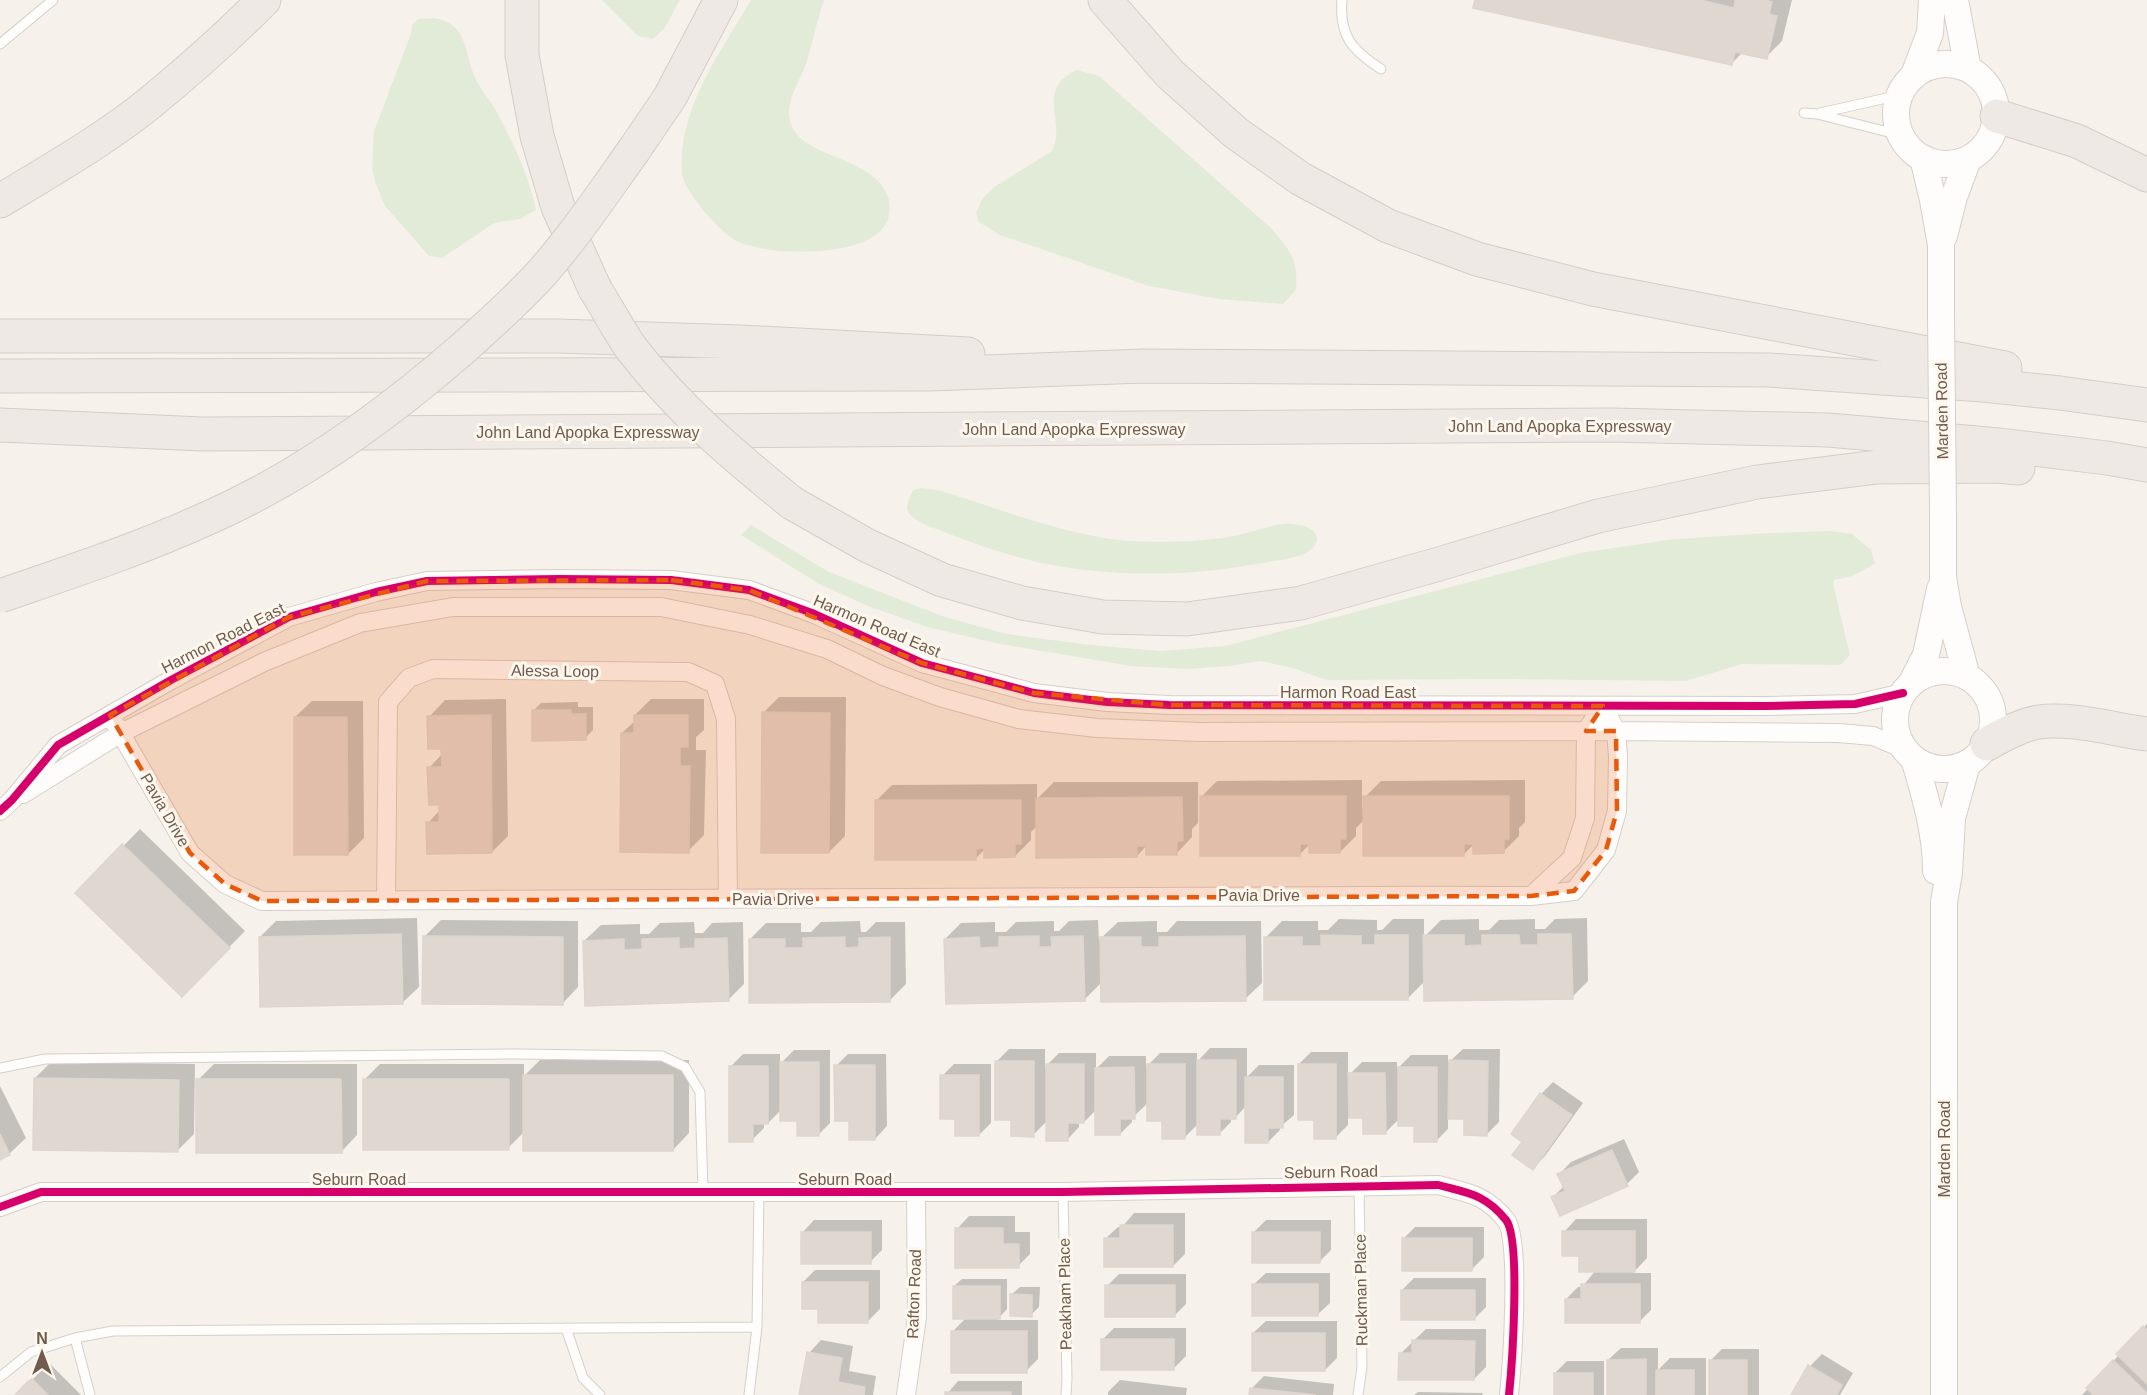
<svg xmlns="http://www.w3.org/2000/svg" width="2147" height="1395" viewBox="0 0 2147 1395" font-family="Helvetica,sans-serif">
  <rect width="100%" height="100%" fill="#f6f2eb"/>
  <path fill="#e2ebd7" d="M602,0H680L664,29L653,39L638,36Z
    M751,0H824C817,20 813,41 807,61C801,80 785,100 790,121C799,160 878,155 889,200C890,207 890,215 887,222C870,259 770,256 739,242C722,235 684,192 682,174C677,110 720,53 751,0Z
    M434,18C443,20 451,22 458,31C467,43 468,61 474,75C480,90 491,100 498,114C514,144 529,177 536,210L520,219L494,223L442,258L429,256L385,206L375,182L372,168L374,131L411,34L412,25L418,19Z
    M1077,70L1099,76L1273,230C1292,253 1298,260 1296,290L1283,304L1219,299L1149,286L1000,235L979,222L976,213L982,199L993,188L1052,151C1067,123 1034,89 1077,70Z
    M922,488L938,490C993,507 1048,528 1104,538C1135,543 1181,543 1213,539C1228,538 1243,534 1257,530C1266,528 1275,524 1284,524C1295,523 1322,527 1316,543C1312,557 1280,560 1267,562C1192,577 1112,578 1037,562C998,553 959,538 921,523C903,512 905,508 913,490Z
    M751,525L829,572L945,617L1007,634L1090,645L1161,651L1225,646L1580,553L1674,539L1771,533L1831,531L1852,534L1871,550L1875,564L1852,576L1834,580V588L1850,655L1840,665L1742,664L1686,681L1497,679L1326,680L1296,669L1261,661L1229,666L1187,669L1131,666L1000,644L927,627L868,606L819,584L741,535Z"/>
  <path fill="#0003" d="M1477,0H1792L1782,41L1766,57L1743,52L1731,64Z
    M779,697H846L845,836L829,852L763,713Z
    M506,699L508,836L492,852L428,823L440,810V803L429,768L443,753L429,717L445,700Z
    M651,699H704V730L696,737V750H706L704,835L688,851L622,733L635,721V715Z
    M312,701H363L364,838L348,854L295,717Z
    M578,702V707H593V730L585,738L533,711L541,703Z
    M1362,780V809H1365V797L1381,781L1525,780V822L1519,828V836L1503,852L1474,844L1463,855L1365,819L1356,828V836L1340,852L1311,843L1300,854L1201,797L1217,781Z
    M1054,782H1198V823L1192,829V837L1176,854L1147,845L1137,856L1038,825L1031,832V840L1015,856L986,848L975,859L876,801L892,785L1037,784V799Z
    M140,829L245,931L182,995L77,893Z
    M417,918L419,987L402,1003L260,937L276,921Z
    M1587,918L1588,981L1572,997L1425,981L1407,999L1266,937L1282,921H1318V930H1328L1339,919L1377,920V930H1382L1393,919H1424V937L1441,920L1479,919V930H1489L1499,920L1535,919V929H1545L1555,919Z
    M441,920L578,921V987L562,1004L424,937Z
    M1098,920L1099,940L1118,922L1157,921V932H1167L1177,921H1261L1262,983L1245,999L1102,982L1084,1000L945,939L961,923L995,922V932H1006L1016,922L1054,921V931H1059L1069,921Z
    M860,921L861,932H866L876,922H905L906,984L890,1000L750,939L766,923H801V932H811L821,922Z
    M694,922L695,933H703L712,923L743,922L744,984L728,1000L584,941L601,925L640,924V934H649L660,923Z
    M1210,1048H1247V1077L1259,1065H1294V1115L1280,1127V1130L1268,1142L1246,1106L1235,1118H1231V1122L1219,1134L1198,1124L1184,1138L1148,1103L1132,1118V1122L1120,1134L1097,1109L1084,1122H1079V1127L1067,1140L1047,1121L1033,1135L1013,1119L997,1061L1009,1049H1045V1067L1059,1053H1096V1069L1109,1056H1146V1067L1160,1053H1197V1062Z
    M1463,1049H1500L1499,1122L1487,1134L1466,1118L1448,1117V1129L1436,1141L1416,1125L1399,1119L1385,1133L1364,1117H1348V1125L1336,1137L1316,1118L1299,1064L1311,1052H1348V1076L1362,1062H1397V1069L1411,1055H1448V1063Z
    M794,1050H830V1123L818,1135L782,1109L768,1123H764V1128L752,1140L731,1066L743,1054H780V1064Z
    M848,1054H886L887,1126L875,1139L836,1066Z
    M540,1060H689V1133L673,1150L524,1132L508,1148L364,1080L380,1064H524V1076Z
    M51,1062L195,1064L194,1134L178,1150L35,1078Z
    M214,1064H357V1135L341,1152L198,1080Z
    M954,1064H991V1123L979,1135L942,1076Z
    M1553,1082L1583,1103L1545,1156L1533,1168L1524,1141L1513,1134L1541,1094Z
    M0,1086L26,1138L9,1154L0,1158Z
    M1624,1139L1639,1172L1627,1184L1553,1197L1564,1186L1559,1174L1571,1162Z
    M1134,1213H1185V1254L1173,1266L1105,1239L1118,1227H1122Z
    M969,1216H1015V1232H1030V1254L1018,1266L957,1229Z
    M1576,1219H1647V1258L1633,1273H1651V1310L1639,1322L1566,1299L1578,1287H1582L1596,1270L1580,1255L1564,1232Z
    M814,1220H882V1250L870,1262L802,1233Z
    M1266,1220H1331V1250L1319,1262L1253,1233Z
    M1415,1227H1484V1257L1472,1269L1403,1239Z
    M815,1270H880V1309L868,1321L819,1307L803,1282Z
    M1266,1273H1330V1303L1317,1315L1253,1285Z
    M1119,1274H1186V1304L1174,1316L1107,1286Z
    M1414,1278H1486V1307L1474,1319L1402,1290Z
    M962,1279H1007V1309L997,1320H1038V1359L1026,1371L952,1332L967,1317L954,1286Z
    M1020,1287H1040L1039,1307L1031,1315L1012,1294Z
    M1266,1321H1337V1358L1325,1370L1253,1333Z
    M2147,1324V1395H2082L2119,1355L2118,1354Z
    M1114,1328H1186V1356L1174,1368L1102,1340Z
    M1426,1329H1486V1367L1474,1379L1400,1354Z
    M821,1340L853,1346L849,1371L876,1376L873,1395H801L809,1353Z
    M1621,1348H1658V1370L1670,1358H1706V1395H1609L1608,1360Z
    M1722,1349H1759V1395H1710V1361Z
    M1822,1354L1853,1373L1840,1395H1793L1810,1366Z
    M1567,1361H1604V1395H1555V1373Z
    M49,1363L81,1395H17Z
    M1264,1376L1334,1384L1333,1395H1251L1252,1388Z
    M1120,1380L1187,1388L1186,1395H1108V1392Z
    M958,1381H1022V1395H946Z
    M1418,1392L1483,1393L1482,1395H1414Z"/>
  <path fill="#dfd8d1" stroke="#ded5ce" stroke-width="1.5" d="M1475,0H1701L1734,8L1735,0H1765L1772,2L1769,14L1777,16L1767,59L1735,52L1732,65L1473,8Z
    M532,710H571V714H586V740L532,741Z
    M762,712L830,713L829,853H761Z
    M491,715L492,853L427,854L426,822H439V805H429L427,767H442L441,749H428L427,716Z
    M634,715H688V747H680V766H690L689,853L620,852L621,733H634Z
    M294,717H347L348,855H294Z
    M1200,796H1346V839H1340V853H1309V844H1300V856H1200Z
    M1363,796H1509V839L1504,840V853L1473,854V844H1464V856H1363Z
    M1182,797L1183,841H1177V855H1146V846H1137V857L1036,858V798Z
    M875,800H1021V844H1015V857L984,858V848L976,849V860H875Z
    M122,844L230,948L182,997L75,893Z
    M401,934L403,1004L260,1007L259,937Z
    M1538,934H1571L1573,999L1424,1001L1423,935H1464V946L1482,945V935H1519L1520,945H1538Z
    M1321,935L1361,936V945H1375V935H1408V1000H1264V937H1302V946H1321Z
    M423,936L563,937V1005L422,1004Z
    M1039,936V947H1052L1051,937L1083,936L1085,1001L946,1004L944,939L979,937L980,948L999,947V937Z
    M1245,936L1246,1001L1101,1002L1100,937H1141V947H1159V937Z
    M845,937V948L859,947V938L890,937V1002L749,1003V939H785V948H803V938Z
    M679,938V949L695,948V939L727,938L729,1001L585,1006L583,941L624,939V950L642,949V939Z
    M1197,1060H1236V1119H1220V1135H1197Z
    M1449,1060L1488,1061L1487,1136L1464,1135V1119H1448Z
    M995,1061H1034V1137L1011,1136V1120H995Z
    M780,1062H819V1136H797V1121H780Z
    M1046,1064H1084V1123H1068V1141H1046Z
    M1147,1064H1185V1139H1162V1121H1147Z
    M1298,1064H1336V1139H1314V1120H1298Z
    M834,1065H875V1140H849V1121H835Z
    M729,1066H768V1124H753V1142H729Z
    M1134,1067L1135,1119H1120V1135H1095V1068Z
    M1398,1067H1437V1142H1414V1126H1398Z
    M1348,1073H1385L1386,1134H1363V1118H1349Z
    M523,1075H673V1151H523Z
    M940,1075H979V1136H955V1119H940Z
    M1245,1077H1283V1128H1268V1143H1245Z
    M34,1078L179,1080L178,1152L33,1150Z
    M196,1079H341L342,1153H196Z
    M363,1079H509V1150H363Z
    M1540,1093L1572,1115L1533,1170L1512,1155L1522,1142L1511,1134Z
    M0,1134L10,1155L0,1160Z
    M1612,1150L1628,1186L1560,1216L1551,1197L1565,1191L1557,1174Z
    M1120,1225H1173V1267H1104V1238H1120Z
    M955,1228H1003V1244H1019V1268H955Z
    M1562,1231H1635V1272H1579V1256H1562Z
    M801,1232H871V1264H801Z
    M1252,1232H1320V1263H1252Z
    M1402,1238H1472V1271H1402Z
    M802,1282H868V1323H818V1309H802Z
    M1252,1284H1318V1316H1252Z
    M1581,1284H1640V1323H1565V1299H1581Z
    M1105,1285H1175V1317H1105Z
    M953,1286H1000V1319H953Z
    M1401,1290H1475V1320H1401Z
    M1010,1294L1032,1295V1317L1010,1316Z
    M2143,1326L2147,1330V1384L2116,1354Z
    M951,1331H1027V1373H951Z
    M1252,1333H1325V1371H1252Z
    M1101,1339H1174V1370H1101Z
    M1412,1340L1475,1341L1474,1380H1398L1399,1353H1412Z
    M807,1352L842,1358L838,1382L865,1387L864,1395H799Z
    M1646,1359V1395H1607V1360Z
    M1709,1360H1747V1395H1709Z
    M2113,1360L2147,1393V1395H2093L2086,1388Z
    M1808,1365L1842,1385L1837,1395H1791Z
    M1656,1370H1694V1395H1656Z
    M1554,1373H1593V1395H1554Z
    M31,1378L48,1395H15Z
    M1250,1388L1316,1395H1249Z
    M945,1392H1011V1395H945Z"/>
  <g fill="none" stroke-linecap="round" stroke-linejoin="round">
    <defs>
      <path id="lane" d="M1342,0C1339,36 1352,50 1381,69
        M0,44L53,0
        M1804,113L1817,114L1900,135
        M1820,113L1900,95
        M0,1068L45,1059L519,1054L662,1056L685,1067L700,1092L703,1192
        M1063,1192L1067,1379L1066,1395
        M566,1328L583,1378L600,1395
        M75,1338L90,1395
        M0,1377L31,1352L75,1338L113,1331L757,1327
        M749,1395L757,1327L759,1192
        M1358,1395L1362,1367L1359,1185"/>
      <path id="street" d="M110,715L190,853L225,884L262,901C685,900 1108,895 1531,896L1574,891L1606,850L1617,811L1618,756L1616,731L1603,706L1586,731L1585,818L1572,858L1531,896
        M23,794L121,733L264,662L360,623L453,607H661L750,625L827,649L883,676L940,697L1019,719L1097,728L1199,732L1616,731L1838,733L1873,736L1904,749
        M0,811L12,800L58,745L171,680L289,617L376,592L427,581L559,579L671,580L749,590L812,613L922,663L1034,693L1107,702L1169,705L1766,706L1855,704L1903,693
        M386,901L388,702L409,678L433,669L688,672L715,684L726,719L728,899
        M0,1207L41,1192H1063L1438,1185C1468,1193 1485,1194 1506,1220C1521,1239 1512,1366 1509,1395
        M906,1395L917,1317L916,1192"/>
      <path id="secondary" d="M1955,0L1968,69
        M1896 114a50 50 0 1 1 100 0a50 50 0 1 1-100 0Z
        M1914,75L1930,33L1932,0
        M1923,158L1933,200L1941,245V316
        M1944,236L1954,197L1968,159
        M1943,512V577L1948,607L1967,677
        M1895 720a49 49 0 1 1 98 0a49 49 0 1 1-98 0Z
        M1912,682L1926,655L1940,589
        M1914,759C1925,795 1936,833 1936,871
        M1944,1395V902L1949,873L1952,818L1967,764"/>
      <path id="highway" d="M522,0V55L537,136L558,207L595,289
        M1105,0L1170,74L1236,133L1301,179L1388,226L1477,259L1593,289L2005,368
        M1997,116L2077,141L2147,175
        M634,150L670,97L721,0
        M0,201C51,170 104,140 151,102C190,70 228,36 264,0
        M0,336H558L741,342L968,354
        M0,376L930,374L1144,366L1769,370L1983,385L2060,393L2147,405
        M0,425L202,434L1611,425L1828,430L1999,445L2107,458L2147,465
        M792,503L868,546L942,580L1022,603L1103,617L1187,619L1301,603L1439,564L1598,516L1757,482L1877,467L1997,466L2018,468
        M1987,744C2003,735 2021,725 2039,722C2070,717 2115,730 2147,734"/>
    </defs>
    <use href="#lane" stroke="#d5cfc9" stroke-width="11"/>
    <use href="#street" stroke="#d5cfc9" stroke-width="20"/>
    <use href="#secondary" stroke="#d5cfc9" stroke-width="28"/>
    <use href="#highway" stroke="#d4cdc7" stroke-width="35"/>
    <use href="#lane" stroke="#fefdfc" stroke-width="9"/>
    <use href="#street" stroke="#fefdfc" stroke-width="18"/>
    <use href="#secondary" stroke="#fefdfc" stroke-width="26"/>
    <use href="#highway" stroke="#efe9e5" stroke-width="33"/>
    <defs>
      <path id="secondary-bridge" d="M1941,316L1943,512"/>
      <path id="highway-bridge" d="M595,289C607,308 618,329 631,348C677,408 734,456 792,503
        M0,596C70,572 140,549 208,518C301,477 384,417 460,351C487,327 514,303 539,276C574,237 604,192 634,150"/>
    </defs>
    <use href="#secondary-bridge" stroke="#d5cfc9" stroke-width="28" stroke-linecap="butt"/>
    <use href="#highway-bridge" stroke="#d4cdc7" stroke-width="35" stroke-linecap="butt"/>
    <use href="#secondary-bridge" stroke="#fefdfc" stroke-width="26"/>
    <use href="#highway-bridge" stroke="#efe9e5" stroke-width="33"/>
    <defs>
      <path id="cycleway" d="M0,811L12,800L58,745L171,680L289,617L376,592L427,581L559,579L671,580L749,590L812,613L922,663L1034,693L1107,702L1169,705L1766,706L1855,704L1903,693
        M0,1207L41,1192H1063L1438,1185C1468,1193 1485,1194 1506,1220C1521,1239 1512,1366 1509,1395"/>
    </defs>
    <use href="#cycleway" stroke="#fdf7ed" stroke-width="11"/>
    <use href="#cycleway" stroke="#d6006c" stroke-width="8"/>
  </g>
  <path fill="#e8590c" fill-opacity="0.2" stroke="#e8590c" stroke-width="4.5" stroke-dasharray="12 8" stroke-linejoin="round" d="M671,580L749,590L922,663L1034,693L1169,705L1603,706L1586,731H1616L1617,811L1606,850L1574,891L1531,896L262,901L225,884L190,853L110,715L289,617L427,581Z"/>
  <g text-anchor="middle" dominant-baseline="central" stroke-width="6" stroke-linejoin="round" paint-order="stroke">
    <g font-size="16" fill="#705b4e" stroke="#fdf7ed">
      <text transform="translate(1942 411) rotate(-91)">Marden Road</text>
      <text x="1560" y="426">John Land Apopka Expressway</text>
      <text x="1074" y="429">John Land Apopka Expressway</text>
      <text x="588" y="432">John Land Apopka Expressway</text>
      <text transform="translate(877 626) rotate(23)">Harmon Road East</text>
      <text transform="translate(223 638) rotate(-27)">Harmon Road East</text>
      <text transform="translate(555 671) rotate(1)">Alessa Loop</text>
      <text x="1348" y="692">Harmon Road East</text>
      <text transform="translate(165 810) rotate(60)">Pavia Drive</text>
      <text x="1259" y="895">Pavia Drive</text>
      <text x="773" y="899">Pavia Drive</text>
      <text transform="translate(1944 1149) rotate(-90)">Marden Road</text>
      <text transform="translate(1331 1172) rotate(-1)">Seburn Road</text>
      <text x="359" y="1179">Seburn Road</text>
      <text x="845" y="1179">Seburn Road</text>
      <text transform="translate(1361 1290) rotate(-91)">Ruckman Place</text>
      <text transform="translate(914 1294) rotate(-88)">Rafton Road</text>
      <text transform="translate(1065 1294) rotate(-91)">Peakham Place</text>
    </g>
  </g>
  <g transform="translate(42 1353)" stroke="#fdf7ed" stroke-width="4.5" paint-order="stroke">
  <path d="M0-4.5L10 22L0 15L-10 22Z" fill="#705b4e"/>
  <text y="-9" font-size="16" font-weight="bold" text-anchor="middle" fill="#705b4e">N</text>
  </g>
</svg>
